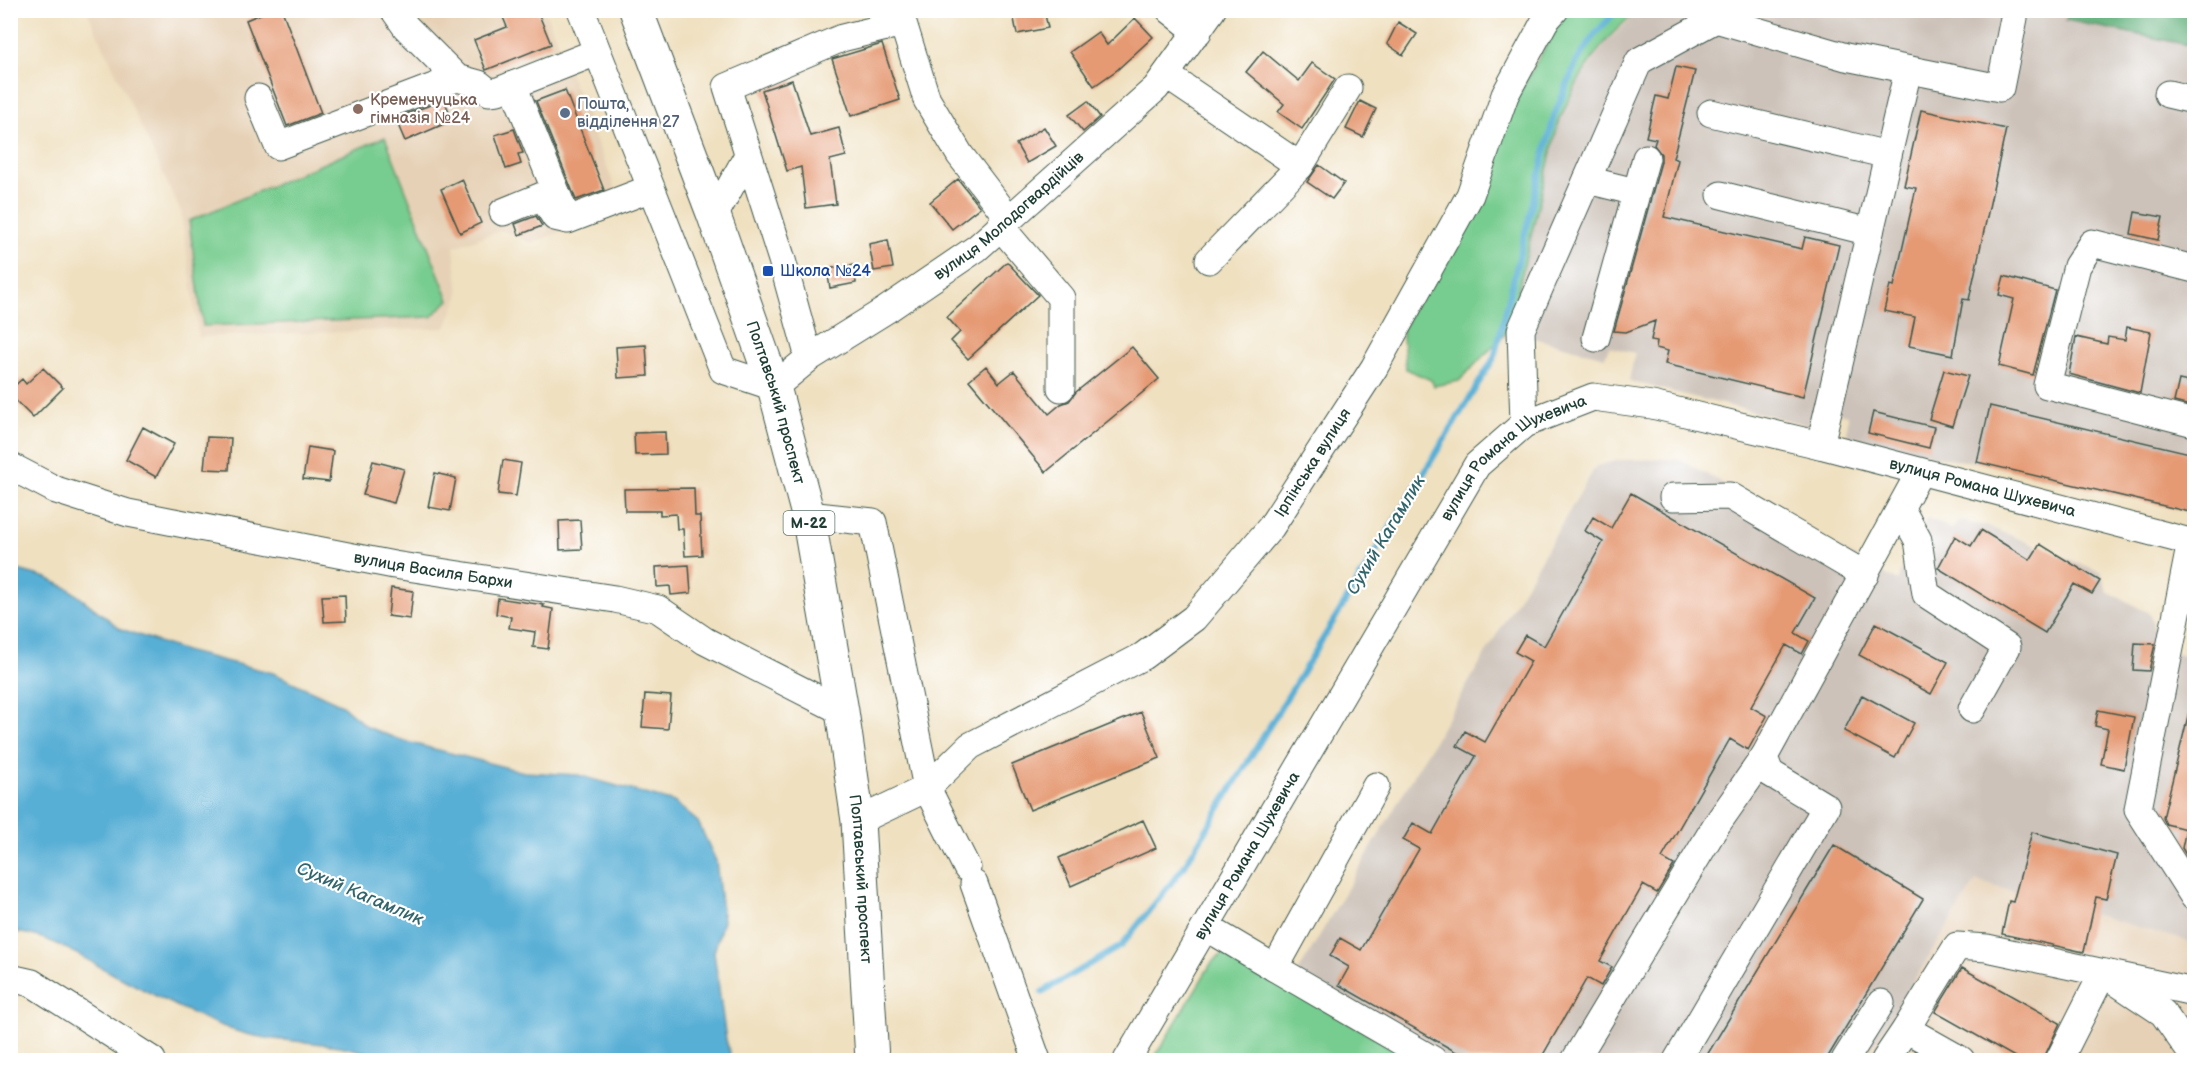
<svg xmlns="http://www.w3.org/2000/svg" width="2205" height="1071" viewBox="0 0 2205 1071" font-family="'Balsamiq Sans',sans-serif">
  <rect width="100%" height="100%" fill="#fff"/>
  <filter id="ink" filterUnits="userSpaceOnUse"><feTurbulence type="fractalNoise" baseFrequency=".0167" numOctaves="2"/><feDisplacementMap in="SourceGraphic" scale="12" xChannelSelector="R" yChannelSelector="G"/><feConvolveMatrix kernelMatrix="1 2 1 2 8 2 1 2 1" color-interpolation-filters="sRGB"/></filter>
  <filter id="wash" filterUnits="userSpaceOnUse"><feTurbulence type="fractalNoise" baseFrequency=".008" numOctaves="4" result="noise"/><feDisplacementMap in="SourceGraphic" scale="24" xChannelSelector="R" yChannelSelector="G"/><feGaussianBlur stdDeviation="1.35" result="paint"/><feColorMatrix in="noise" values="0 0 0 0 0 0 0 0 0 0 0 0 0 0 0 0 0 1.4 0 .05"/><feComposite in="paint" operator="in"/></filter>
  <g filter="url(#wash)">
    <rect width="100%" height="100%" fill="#efe0c0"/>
    <path fill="#e6d1b6" d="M87,11H545L623,208L532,243L502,230L454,247L459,294L446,328L199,337L181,212Z
      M1976,881L2194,943V1060H1864Z"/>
    <path fill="#ccc2b9" d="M1638,11H2069L2067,20L2194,46V513L1977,462L1954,460L1847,437L1848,415L1821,410L1807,425L1629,381L1635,353L1609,347L1605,357L1508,331L1557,128L1568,96L1606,43Z
      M1679,459L1898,581L1908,543L1928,518L1952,529L1959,521L1987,526L2101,572L2107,591L2149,613L2163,653L2194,656V943L1976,881L1864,1060H1442L1297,974L1596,466L1619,460Z"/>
    <path fill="#77cc8f" stroke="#4b8462" stroke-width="1.5" d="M1566,11H1638C1600,39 1572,85 1557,128L1508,331L1459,381L1434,386L1431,380L1406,369L1402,330L1503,121Z
      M385,137L449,300L431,317L203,326L189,221Z
      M1224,953L1416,1060H1153L1212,962Z"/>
    <path fill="#61b07a" stroke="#407657" stroke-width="1.5" d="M2069,11H2194V46L2066,20Z"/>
    <path fill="#58afd5" stroke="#3c7684" stroke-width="1.5" d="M11,568L47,578L69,589L121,629L185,651L273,673L342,705L367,727L403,741L524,772L578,775L674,802L698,822L716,861L723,921L714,952L726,1040L732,1060H385C333,1035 282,1048 230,1029C190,1014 152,994 115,975C82,958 48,933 11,932Z"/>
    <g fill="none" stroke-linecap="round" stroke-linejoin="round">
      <path stroke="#58afd5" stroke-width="6" d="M1042,992L1121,946L1183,868L1494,358L1554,116L1577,61L1596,33L1617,10"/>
    </g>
    <g id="blocks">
      <path fill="#e59a73" d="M270,10H282L321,113L287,126L246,20Z
        M500,10H537L551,44L486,70L474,40L507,27Z
        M1034,10H1044L1048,28L1017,34L1013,14Z
        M1135,18L1153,37L1117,70L1094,86L1070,52L1098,32L1107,45Z
        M1398,22L1417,34L1403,55L1387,44Z
        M882,44L900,100L851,116L832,59Z
        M1263,51L1299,81L1312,63L1335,79L1302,129L1278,112L1284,104L1246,72Z
        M1676,67L1695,71L1673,158L1678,160L1664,217L1802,249L1805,237L1839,245L1803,397L1665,364L1668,351L1656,348L1657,341L1651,340L1655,321L1626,332L1614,331L1661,162V154L1654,145L1656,139L1646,137L1656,96L1668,99Z
        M792,80L810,136L839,128L846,156L830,160L836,204L806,208L801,167L787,171L762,90Z
        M565,90L604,190L576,200L536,101Z
        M444,100L453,120L405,141L395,118Z
        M1088,101L1100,117L1083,132L1069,115Z
        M1360,101L1376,109L1363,137L1346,129Z
        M1921,110L2006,129L1969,300L1963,299L1953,355L1909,346L1915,317L1884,311L1890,285L1894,286L1916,188L1904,186Z
        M1044,127L1056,146L1027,163L1016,144Z
        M514,129L523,153L518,154L521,164L506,169L495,135Z
        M1319,165L1344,183L1332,199L1307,182Z
        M462,179L481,223L460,233L441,189Z
        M958,179L980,207L952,229L930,202Z
        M2135,212L2163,217L2158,240L2131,234Z
        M536,216L542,226L519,235L515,224Z
        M888,240L893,268L874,271L869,244Z
        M1007,262L1038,295L968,359L951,341L960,332L947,317Z
        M854,265L856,283L830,288L827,269Z
        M2004,276L2055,290L2033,375L1999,366L2014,299L1999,295Z
        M2127,327L2151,332L2140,393L2069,374L2076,337L2107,344L2108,337L2125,340Z
        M646,345L648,376L618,378L616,347Z
        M1132,347L1159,379L1046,472L969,380L986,366L999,383L1014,371L1049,414L1061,404L1069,401L1076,392Z
        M43,368L63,388L33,418L10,395V390L22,379L26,384Z
        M1944,370L1968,376L1952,426L1929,419Z
        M2179,380L2194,383V407L2174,402Z
        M1990,406L2194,454V513L1977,462Z
        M1873,412L1934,427L1929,448L1868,433Z
        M143,427L174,444L156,477L126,460Z
        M665,432L666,454L635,455L634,433Z
        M207,437L231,438L229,470L204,469Z
        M308,447L333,451L329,482L303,479Z
        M503,460L521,463L516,496L498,494Z
        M373,461L404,469L394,503L363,495Z
        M435,473L456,478L450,511L428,507Z
        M694,488L695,516H700L702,555L685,556L683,529H677L676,514L660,515V511H625L624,489Z
        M1631,493L1815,598L1795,633L1809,641L1802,654L1786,645L1751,707L1767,716L1748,750L1730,739L1662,858L1674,865L1657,893L1643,885L1600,961L1612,967L1601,986L1587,978L1540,1060H1470L1339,985L1349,967L1330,956L1340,938L1361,950L1419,849L1403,840L1413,823L1432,834L1476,756L1457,746L1465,731L1485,742L1531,661L1515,652L1525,635L1544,646L1603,542L1585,531L1593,517L1611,528Z
        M580,520L582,549L560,550L559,521Z
        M1981,530L2030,560L2040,544L2100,581L2092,594L2074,584L2045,633L1938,568L1955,536L1971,546Z
        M689,565L691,593L671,595L670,586L657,587L656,567Z
        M391,588L413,591L410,619L388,616Z
        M345,595L346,621L324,622L322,596Z
        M498,598L544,605L543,607L553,609L548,649L533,647L535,632L509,628L511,617L496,614Z
        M1876,623L1948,662L1931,694L1859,655Z
        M2135,643L2155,644L2149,671L2133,670Z
        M645,694L671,696L668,729L642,727Z
        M1862,695L1914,723L1895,758L1844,731Z
        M2098,710L2134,717L2124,769L2101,764L2108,729L2095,726Z
        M1141,712L1160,758L1030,810L1012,765Z
        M2189,712L2194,713V868L2182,848L2186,829L2166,824L2163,818Z
        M1143,820L1156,848L1071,886L1059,858Z
        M2032,832L2117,855L2106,899L2096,897L2084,952L2002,934L2009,901L2013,902Z
        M1834,845L1923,899L1826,1060H1704Z
        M1962,968L2060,1023L2043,1060H2020L1935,1012Z"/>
    </g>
  </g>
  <g filter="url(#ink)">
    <use href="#blocks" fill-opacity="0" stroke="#3e5549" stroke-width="1.5"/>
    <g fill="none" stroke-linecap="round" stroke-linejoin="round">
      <defs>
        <g id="minor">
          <path d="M394,10L406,27L457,78"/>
          <path id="s1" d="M581,10L723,370L774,387L809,358L886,310L977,248L1156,88L1212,10"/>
          <path d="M1170,10L1198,32"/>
          <path d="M1166,75L1300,166L1348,88"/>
          <path d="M513,85L565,214"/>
          <path d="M2168,94L2194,100"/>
          <path d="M258,98L278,146L457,78L479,84L489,92L498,91L597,52"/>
          <path d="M1711,113L1888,155"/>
          <path d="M1587,180L1636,192"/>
          <path d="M1721,195L1870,232"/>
          <path d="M503,212L542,196L555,217L568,220L649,189"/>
          <path d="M714,216L748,155"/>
          <path d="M1000,226L1061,298V388"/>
          <path d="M1209,260L1300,166"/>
          <path d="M2194,269L2092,243L2077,266L2047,385L2194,423"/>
          <path d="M1596,338L1646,158"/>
          <path d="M809,358L782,260L727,87L842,38L903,23L927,100L960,155L1009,219"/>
          <path d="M1524,424L1521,330L1639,61L1716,19L1846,57L2000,88L2014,18"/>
          <path d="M1820,445L1908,70"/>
          <path id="s2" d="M10,466L56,490L128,513L394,565L615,599L658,609L705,641L842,711"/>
          <path d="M1673,497L1730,496L1865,575"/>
          <path d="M1901,509L1918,540L1926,594L2007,647L1972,709"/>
          <path d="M808,515L873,522L927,788L967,868"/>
          <path d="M2191,542L2138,809L2194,897"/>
          <path id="s3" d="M858,821L927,788L970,746L1143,656L1194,618L1271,527L1374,368L1470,195L1505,95L1545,21L1555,10"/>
          <path d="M974,884L1037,1060"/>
          <path d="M1206,927L1275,968L1376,786"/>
          <path d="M1275,968L1433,1060"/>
          <path d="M10,978L32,983L152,1060"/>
          <path d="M1906,1029L1957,946L1987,948L2194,992"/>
          <path id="s4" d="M1127,1060L1477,465L1524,424L1593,397L1652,405L1820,445L2194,543"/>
          <path d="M1575,1060L1715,827L1764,757"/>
          <path d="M1677,1060L1826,807L1770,773L1764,757L1920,472"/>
          <path d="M1845,1060L1881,1003"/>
          <path d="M1885,1060L1906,1029L1961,1060"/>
          <path d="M2059,1060L2103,973L2163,1013L2194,1057"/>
        </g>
        <g id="highway">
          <path id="s5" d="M636,10L714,216L774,387L808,515L842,711L858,821L872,1060"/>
        </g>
      </defs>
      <use href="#minor" stroke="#3e5549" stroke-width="29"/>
      <use href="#highway" stroke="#3e5549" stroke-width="35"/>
      <use href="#minor" stroke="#fff" stroke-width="27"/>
      <use href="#highway" stroke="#fff" stroke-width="33"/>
    </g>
  </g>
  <circle fill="#8d6e63" stroke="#fff" stroke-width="2" cx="358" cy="109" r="6"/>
  <circle fill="#5c6f8a" stroke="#fff" stroke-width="2" cx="565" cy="113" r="6"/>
  <rect fill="#1a4fb4" stroke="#fff" stroke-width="2" x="762" y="265" width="12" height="12" rx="3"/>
  <g text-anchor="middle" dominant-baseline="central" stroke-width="4.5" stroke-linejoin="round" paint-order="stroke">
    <rect fill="#fff" stroke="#627771" stroke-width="1.5" x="783.5" y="511" width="51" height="24" rx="4.5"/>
    <g font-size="15" font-weight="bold" fill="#1f3d34">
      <text x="809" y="523">М-22</text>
    </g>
    <g font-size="16" fill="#785e54" stroke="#fff" text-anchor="start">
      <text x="370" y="100">Кременчуцька<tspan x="370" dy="18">гімназія №24</tspan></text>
    </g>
    <g font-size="16" fill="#4e5e75" stroke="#fff" text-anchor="start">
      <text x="577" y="104">Пошта,<tspan x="577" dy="18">відділення 27</tspan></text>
    </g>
    <g font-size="16" fill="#1f3d34" stroke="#fff">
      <text stroke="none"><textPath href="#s1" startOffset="732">вулиця Молодогвардійців</textPath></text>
      <text stroke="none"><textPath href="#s5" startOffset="417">Полтавський проспект</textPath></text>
      <text stroke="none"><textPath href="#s4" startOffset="723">вулиця Романа Шухевича</textPath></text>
      <text stroke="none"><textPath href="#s3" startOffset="591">Ірпінська вулиця</textPath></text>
      <text stroke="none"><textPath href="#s4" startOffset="1227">вулиця Романа Шухевича</textPath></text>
      <text stroke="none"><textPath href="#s2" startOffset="438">вулиця Василя Бархи</textPath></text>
      <text stroke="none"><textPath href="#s4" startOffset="237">вулиця Романа Шухевича</textPath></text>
      <text stroke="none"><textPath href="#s5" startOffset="902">Полтавський проспект</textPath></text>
    </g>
    <g font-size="16" fill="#164399" stroke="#fff" text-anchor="start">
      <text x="780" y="271">Школа №24</text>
    </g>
    <g font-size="18" font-style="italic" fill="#33656c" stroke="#fff">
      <text transform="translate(1386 535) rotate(-59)">Сухий Кагамлик</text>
      <text transform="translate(360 894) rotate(23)">Сухий Кагамлик</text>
    </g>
  </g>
  <rect width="2205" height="1071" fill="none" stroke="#fff" stroke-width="36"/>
</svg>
